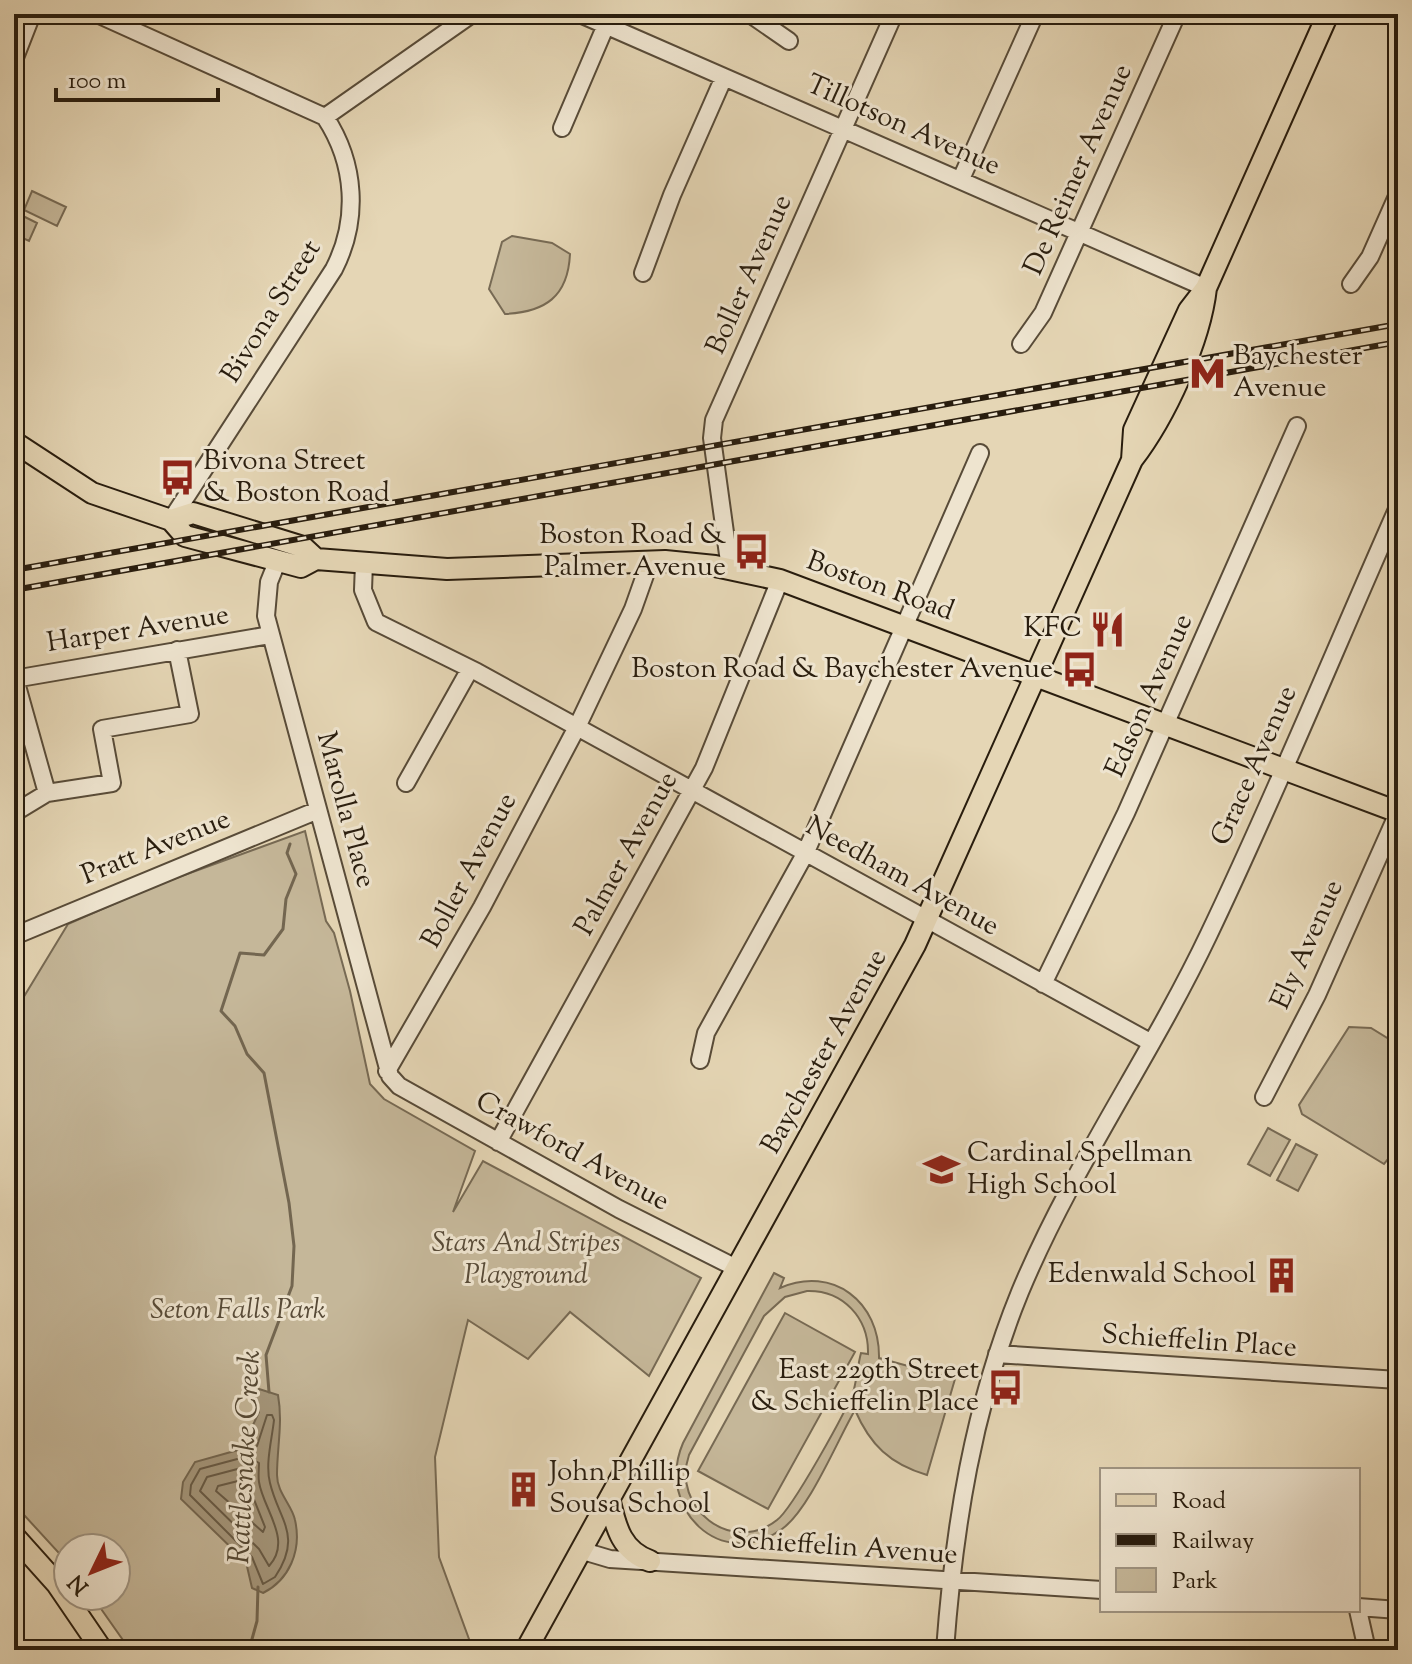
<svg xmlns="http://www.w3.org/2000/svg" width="1412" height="1664" viewBox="0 0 1412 1664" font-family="'Sorts Mill Goudy',serif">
  <rect width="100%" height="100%" fill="#e5d6b5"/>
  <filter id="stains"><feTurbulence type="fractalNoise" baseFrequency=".0025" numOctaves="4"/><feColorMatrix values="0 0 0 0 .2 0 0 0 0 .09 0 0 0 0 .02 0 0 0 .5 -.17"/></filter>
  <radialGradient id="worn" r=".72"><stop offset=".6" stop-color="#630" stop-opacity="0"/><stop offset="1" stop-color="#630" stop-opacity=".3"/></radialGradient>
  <path fill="#c5b799" stroke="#776a54" stroke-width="2" fill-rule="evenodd" d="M32,191L66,207L57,226L24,210Z
    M21,215L37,223L29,241L14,234Z
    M512,236L552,243L570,254C568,297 545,312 505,314L489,289L502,242Z
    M305,831L326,921L334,933L350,991L370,1084L384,1099L475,1151L453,1212L483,1161L701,1278L649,1376L570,1312L528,1359L468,1320L435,1457L439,1557L473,1650H130L92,1596H116V1548H68V1563L14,1504V1007L17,1008L68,924L157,885Z
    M1349,1027L1371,1028L1392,1041L1398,1057V1147L1384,1164L1302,1114L1299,1105Z
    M1268,1128L1290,1140L1270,1176L1248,1164Z
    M1296,1144L1317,1155L1298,1191L1277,1180Z
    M774,1273L784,1278L780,1288C833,1265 880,1302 879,1358L955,1379L927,1475C890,1464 870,1445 855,1410C837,1441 809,1510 782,1529C721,1573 655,1508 683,1443ZM807,1291C843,1290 869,1318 868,1354L861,1353C858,1364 857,1377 854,1389C848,1409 792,1509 777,1520C731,1556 671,1507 689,1455L764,1316L785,1297Z
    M785,1313L855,1352L768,1509L698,1471Z"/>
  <path fill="#a5977c" stroke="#736650" stroke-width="2" d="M259,1389L278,1395C283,1423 277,1447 277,1475C277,1493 292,1505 295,1520C302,1551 289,1580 263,1593L252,1588L246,1562L181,1499L183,1482L195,1462L238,1450L253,1440V1425L259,1412L254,1399Z"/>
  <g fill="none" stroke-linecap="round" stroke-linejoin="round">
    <path stroke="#675a45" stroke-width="2" d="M267,1415H272L274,1420C272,1439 265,1464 270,1483C279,1521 303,1535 275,1577L263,1584L252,1557L190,1495L191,1485L200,1469L241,1458L257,1446Z
      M254,1460L259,1463C259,1469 258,1476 259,1482C263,1509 293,1540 269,1566L259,1549L200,1491L207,1477L245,1467Z
      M242,1480L247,1482L265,1527L263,1532L216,1491L218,1486Z"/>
    <path stroke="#736650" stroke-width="3" d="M269,1392L266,1355L292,1286L294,1246L289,1203L264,1073L247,1054L235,1026L221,1011L240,953L264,955L283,929L286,899L296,874L287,853L290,844
      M249,1650L257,1621L258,1587"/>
    <defs>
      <path id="minor" d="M97,14L325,117L472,14
        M580,14L1206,288
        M750,14L789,41
        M1392,14L1398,17
        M14,60L32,14
        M562,128L606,25
        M961,179L1035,14
        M643,273L672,195L724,77
        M1351,284L1370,257L1398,194
        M1021,344L1043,313L1177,14
        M171,520L334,269C359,220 356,164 325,117
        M277,562L269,582L266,616L390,1076L399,1086L619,1209L738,1269
        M364,563L363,590L376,622L477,672L1150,1042
        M730,569L712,438L714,420L894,14
        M14,679L270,635
        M406,783L470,669
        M47,793L112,783L102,729L190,714L177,650
        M14,813L47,793L15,679
        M14,936L318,810
        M1043,984L1126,813L1297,426
        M700,1060L706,1033L805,854L980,453
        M387,1071L482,907L577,727L633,609L650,561
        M1264,1097L1317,995L1398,813
        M498,1142L704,768L780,580
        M997,1354L1398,1380
        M583,1551L610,1559L1102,1590
        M1358,1607L1398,1610
        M1358,1610L1367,1650
        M945,1650C954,1527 973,1407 1020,1292C1072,1167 1151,1056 1209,934C1276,794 1335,649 1398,507"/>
      <path id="major" d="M14,442L92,493L171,520L185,536L301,567L316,559L447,569L665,561L715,566L780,580L1398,812
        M1132,460L1134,430L1189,310L1206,288L1328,14
        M171,520L193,513L303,547L316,559
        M610,1502C616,1528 622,1551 650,1561
        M14,1536L57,1584L102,1650
        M526,1650L915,945L1132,460C1165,417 1200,342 1206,288"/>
    </defs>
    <use href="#minor" stroke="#584b38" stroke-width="20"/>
    <use href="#major" stroke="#291d0e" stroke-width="24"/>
    <use href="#minor" stroke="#eee4cf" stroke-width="16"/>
    <use href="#major" stroke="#e5d6b5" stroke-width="20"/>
    <defs>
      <path id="rail" d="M14,570L1398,324
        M14,590L1398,342"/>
    </defs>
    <use href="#rail" stroke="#291d0e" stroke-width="6"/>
    <use href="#rail" stroke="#eee4cf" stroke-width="3" stroke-dasharray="9" stroke-linecap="butt"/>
  </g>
  <defs>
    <symbol id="metro-bare" viewBox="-9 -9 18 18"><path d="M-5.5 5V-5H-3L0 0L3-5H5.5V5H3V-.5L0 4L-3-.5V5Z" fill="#8f2418" stroke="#eee4cf" stroke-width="2.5" paint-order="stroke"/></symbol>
    <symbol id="bus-bare" viewBox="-9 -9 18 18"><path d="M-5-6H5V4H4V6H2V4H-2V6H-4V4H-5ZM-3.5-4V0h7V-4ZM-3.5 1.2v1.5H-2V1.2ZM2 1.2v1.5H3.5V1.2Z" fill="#8f2418" stroke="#eee4cf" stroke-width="2.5" paint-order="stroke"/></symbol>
    <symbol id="restaurant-bare" viewBox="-9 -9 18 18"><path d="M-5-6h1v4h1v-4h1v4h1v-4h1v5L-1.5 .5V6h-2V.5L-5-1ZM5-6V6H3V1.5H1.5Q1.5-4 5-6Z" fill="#8f2418" stroke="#eee4cf" stroke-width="2.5" paint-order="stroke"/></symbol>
    <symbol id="school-bare" viewBox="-9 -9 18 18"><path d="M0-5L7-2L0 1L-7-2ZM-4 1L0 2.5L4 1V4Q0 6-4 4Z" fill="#8f2418" stroke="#eee4cf" stroke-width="2.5" paint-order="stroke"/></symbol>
    <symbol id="building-bare" viewBox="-9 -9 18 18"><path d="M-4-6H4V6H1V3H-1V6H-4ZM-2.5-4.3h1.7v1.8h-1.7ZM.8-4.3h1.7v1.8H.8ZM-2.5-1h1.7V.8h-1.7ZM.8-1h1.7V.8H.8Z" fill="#8f2418" stroke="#eee4cf" stroke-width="2.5" paint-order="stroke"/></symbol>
  </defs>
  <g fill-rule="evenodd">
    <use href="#metro-bare" x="1182" y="348" width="51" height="51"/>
    <use href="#bus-bare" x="152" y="452" width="51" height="51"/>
    <use href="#bus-bare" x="726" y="526" width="51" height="51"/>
    <use href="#restaurant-bare" x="1082" y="604" width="51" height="51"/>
    <use href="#bus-bare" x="1054" y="644" width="51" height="51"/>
    <use href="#school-bare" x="916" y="1144" width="51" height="51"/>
    <use href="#building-bare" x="1256" y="1250" width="51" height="51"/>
    <use href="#bus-bare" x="980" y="1362" width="51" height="51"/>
    <use href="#building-bare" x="498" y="1464" width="51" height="51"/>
  </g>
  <g text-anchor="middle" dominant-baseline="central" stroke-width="6" stroke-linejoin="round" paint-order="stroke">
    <g font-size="28" fill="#291d0e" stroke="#eee4cf">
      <text transform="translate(903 126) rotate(24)">Tillotson Avenue</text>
      <text transform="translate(1079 170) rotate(-66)">De Reimer Avenue</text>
      <text transform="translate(750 275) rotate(-66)">Boller Avenue</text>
      <text transform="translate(272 312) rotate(-58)">Bivona Street</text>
      <text transform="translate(880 587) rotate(20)">Boston Road</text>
      <text transform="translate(138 630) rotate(-9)">Harper Avenue</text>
      <text transform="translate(1150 696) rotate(-66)">Edson Avenue</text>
      <text transform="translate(1255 766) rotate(-66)">Grace Avenue</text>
      <text transform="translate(345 810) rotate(75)">Marolla Place</text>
      <text transform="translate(156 848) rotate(-22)">Pratt Avenue</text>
      <text transform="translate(627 854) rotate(-61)">Palmer Avenue</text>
      <text transform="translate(470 871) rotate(-62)">Boller Avenue</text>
      <text transform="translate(902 877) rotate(29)">Needham Avenue</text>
      <text transform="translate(1308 945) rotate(-66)">Ely Avenue</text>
      <text transform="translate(825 1052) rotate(-61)">Baychester Avenue</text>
      <text transform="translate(572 1152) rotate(29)">Crawford Avenue</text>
      <text transform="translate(1199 1342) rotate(4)">Schieffelin Place</text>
      <text transform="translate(844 1548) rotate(4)">Schieffelin Avenue</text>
    </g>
    <g font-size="28" fill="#291d0e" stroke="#eee4cf" text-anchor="end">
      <text x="1233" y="357" text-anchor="start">Baychester<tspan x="1233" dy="32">Avenue</tspan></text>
      <text x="203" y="462" text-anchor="start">Bivona Street<tspan x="203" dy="32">&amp; Boston Road</tspan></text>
      <text x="726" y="536">Boston Road &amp;<tspan x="726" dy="32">Palmer Avenue</tspan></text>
      <text x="1082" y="629">KFC</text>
      <text x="1053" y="670">Boston Road &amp; Baychester Avenue</text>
      <text x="967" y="1154" text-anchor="start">Cardinal Spellman<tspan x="967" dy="32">High School</tspan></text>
      <text x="1256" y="1275">Edenwald School</text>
      <text x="979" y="1371">East 229th Street<tspan x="979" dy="32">&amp; Schieffelin Place</tspan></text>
      <text x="549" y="1473" text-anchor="start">John Phillip<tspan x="549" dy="32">Sousa School</tspan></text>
    </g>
    <g font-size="28" font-style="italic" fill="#584b38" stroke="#eee4cf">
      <text x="526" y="1244">Stars And Stripes<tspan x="526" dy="32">Playground</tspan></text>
      <text x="238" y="1311">Seton Falls Park</text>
    </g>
    <g font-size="30" font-style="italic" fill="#544834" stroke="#eee4cf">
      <text transform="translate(246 1457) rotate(-87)">Rattlesnake Creek</text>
    </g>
  </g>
  <rect width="1412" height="1664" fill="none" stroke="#e5d6b5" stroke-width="48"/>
  <rect x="16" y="16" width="1380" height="1632" fill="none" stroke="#291d0e" stroke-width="4"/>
  <rect x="24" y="24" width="1364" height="1616" fill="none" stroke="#291d0e" stroke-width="2"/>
  <rect x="1100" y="1468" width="260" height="144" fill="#eee4cf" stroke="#9f9482" stroke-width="2"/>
  <rect x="1116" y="1494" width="40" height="12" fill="#e5d6b5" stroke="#9f9482" stroke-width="2"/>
  <text x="1172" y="1508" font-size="24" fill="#291d0e">Road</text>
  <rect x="1116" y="1534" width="40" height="12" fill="#291d0e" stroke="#9f9482" stroke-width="2"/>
  <text x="1172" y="1548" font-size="24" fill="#291d0e">Railway</text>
  <rect x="1116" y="1568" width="40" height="24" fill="#c5b799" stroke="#9f9482" stroke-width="2"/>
  <text x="1172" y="1588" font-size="24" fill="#291d0e">Park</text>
  <g transform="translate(92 1572) rotate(227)"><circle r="38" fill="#eee4cf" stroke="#9f9482" stroke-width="2"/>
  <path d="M0-6L14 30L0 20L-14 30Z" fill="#8f2418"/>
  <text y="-12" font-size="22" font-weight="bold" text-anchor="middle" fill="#291d0e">N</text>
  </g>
  <path d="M56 88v12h162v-12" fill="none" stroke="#291d0e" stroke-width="4"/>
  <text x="68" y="88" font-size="24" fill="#291d0e" stroke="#eee4cf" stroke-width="6" paint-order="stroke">100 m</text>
  <rect width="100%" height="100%" filter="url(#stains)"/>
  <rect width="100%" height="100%" fill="url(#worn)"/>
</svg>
